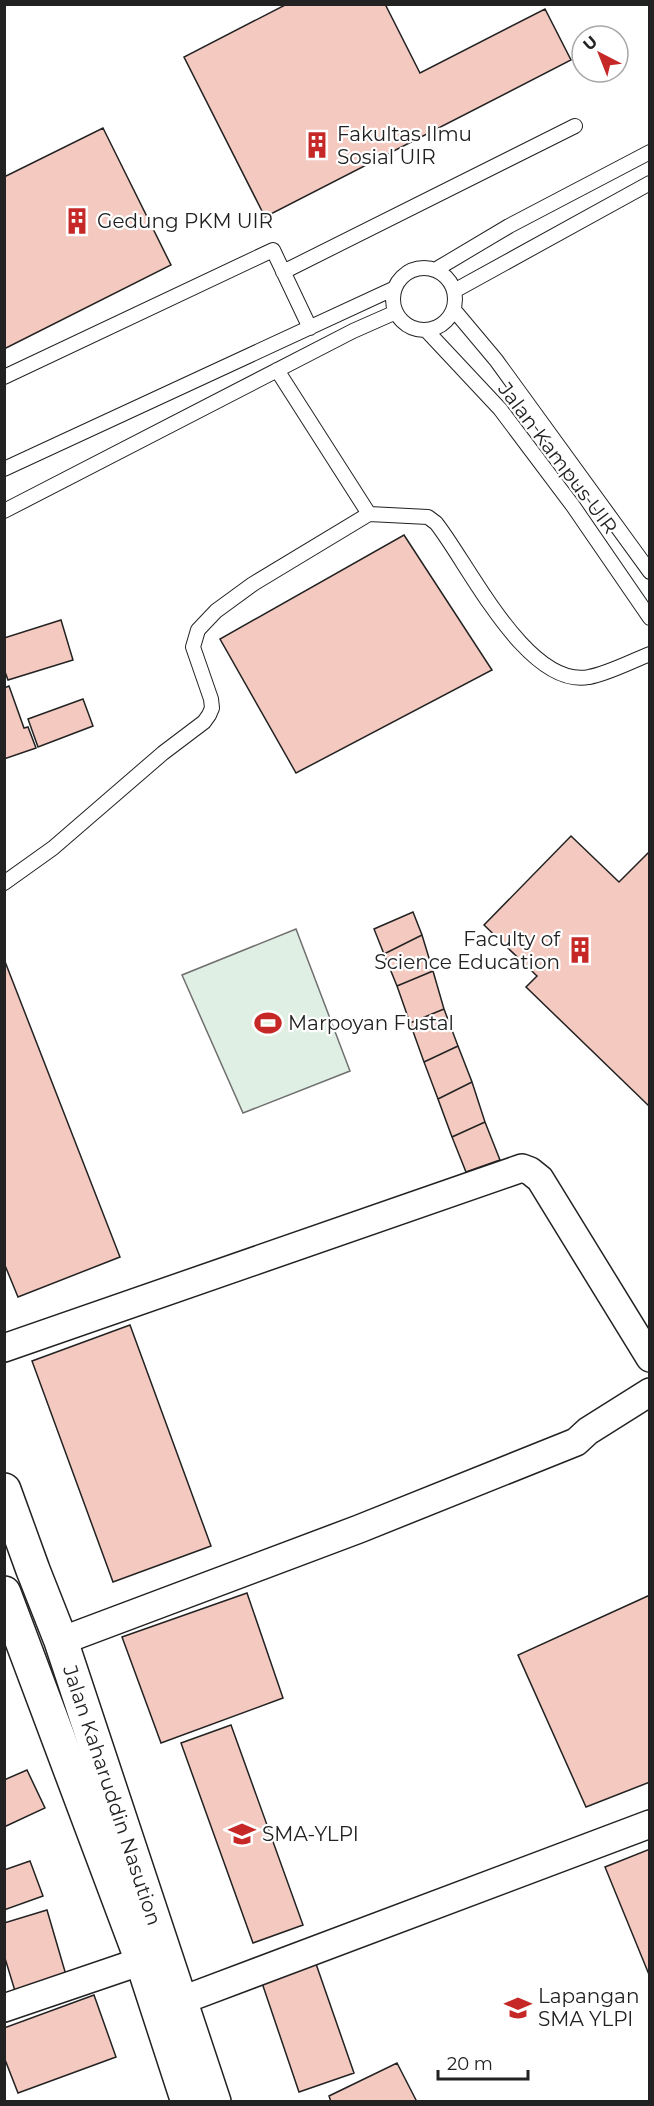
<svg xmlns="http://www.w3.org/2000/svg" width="654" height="2106" viewBox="0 0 654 2106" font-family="Montserrat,sans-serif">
  <rect width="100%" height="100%" fill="#fff"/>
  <path fill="#e0efe3" stroke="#6f6f6f" stroke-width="1.5" d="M296,929L350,1071L243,1113L182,975Z"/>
  <path fill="#f3c9c0" stroke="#222" stroke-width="1.5" d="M287,4H385L420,73L545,9L571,60L265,217L184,57Z
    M103,128L171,265L4,349V177Z
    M404,535L492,670L296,773L220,639Z
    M61,620L73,660L8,680L4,669V638Z
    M9,686L24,728L28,727L36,748L4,759V688Z
    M83,699L93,726L38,747L28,719Z
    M571,836L619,882L650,851V1107L526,987L537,976L484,925Z
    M413,912L422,935L384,954L374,929Z
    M422,935L433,971L397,986L384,954Z
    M4,959L120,1257L18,1297L4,1263Z
    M433,971L444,1009L410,1023L397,986Z
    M444,1009L458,1046L424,1062L410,1023Z
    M458,1046L472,1082L438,1099L424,1062Z
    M472,1082L485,1122L452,1137L438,1099Z
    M485,1122L500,1160L466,1172L452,1137Z
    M130,1325L211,1546L113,1582L32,1361Z
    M247,1593L283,1698L161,1743L122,1637Z
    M650,1595V1782L586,1807L518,1655Z
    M231,1725L303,1925L253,1943L181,1743Z
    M27,1770L45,1808L4,1827V1780Z
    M650,1849V1977L605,1867Z
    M30,1861L43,1896L4,1910V1870Z
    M47,1910L66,1975L15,1991L4,1955V1923Z
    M315,1961L354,2073L299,2092L261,1980Z
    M94,1995L116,2057L18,2093L4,2057V2028Z
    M397,2063L417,2102H331L329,2096Z"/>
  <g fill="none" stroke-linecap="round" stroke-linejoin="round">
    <defs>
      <path id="service" d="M393 299a31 31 0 1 1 62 0a31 31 0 1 1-62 0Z
        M435,270L509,226L650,152
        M283,272L575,126
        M454,291L650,183
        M454,310L496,360L650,572
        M426,330L500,409L573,506L650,618
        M277,370L369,514
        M4,377L273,250L310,328
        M4,469L395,288
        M4,511L353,331L396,312
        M4,883L53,848L163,753L204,722L209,715L212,708L211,699L193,647L198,630L216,611L253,584L369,514L428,517L436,523C468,563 527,689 589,677C607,674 632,661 650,654"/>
      <path id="minor" d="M4,1348L522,1168L530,1171L540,1179L650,1358
        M61,1641L359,1529L576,1442L588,1431L650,1392
        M180,2001L650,1824
        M4,2008L142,1961"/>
      <g id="trunk">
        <path id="s1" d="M4,1490L33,1570L61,1641L214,2102"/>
        <path d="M4,1593L142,1961L188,2102"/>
      </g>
    </defs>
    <use href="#service" stroke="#222" stroke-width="16"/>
    <use href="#minor" stroke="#222" stroke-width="30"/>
    <use href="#trunk" stroke="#222" stroke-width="36"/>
    <use href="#service" stroke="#fff" stroke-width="14"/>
    <use href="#minor" stroke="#fff" stroke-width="27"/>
    <use href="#trunk" stroke="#fff" stroke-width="33"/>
  </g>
  <defs>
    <symbol id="building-bare" viewBox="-9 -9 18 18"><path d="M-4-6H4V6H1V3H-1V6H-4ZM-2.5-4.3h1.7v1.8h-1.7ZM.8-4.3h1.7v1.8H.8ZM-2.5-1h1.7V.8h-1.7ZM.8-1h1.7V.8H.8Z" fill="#c62828" stroke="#fff" stroke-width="2.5" paint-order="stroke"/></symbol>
    <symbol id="stadium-bare" viewBox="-9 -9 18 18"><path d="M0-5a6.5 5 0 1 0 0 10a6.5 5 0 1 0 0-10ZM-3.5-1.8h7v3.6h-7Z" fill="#c62828" stroke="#fff" stroke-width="2.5" paint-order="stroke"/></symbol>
    <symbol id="school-bare" viewBox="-9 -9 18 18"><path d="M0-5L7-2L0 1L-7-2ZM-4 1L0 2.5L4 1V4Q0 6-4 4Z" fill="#c62828" stroke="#fff" stroke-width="2.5" paint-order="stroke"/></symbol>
  </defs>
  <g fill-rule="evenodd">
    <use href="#building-bare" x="298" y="126" width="38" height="38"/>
    <use href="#building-bare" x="58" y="202" width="38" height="38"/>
    <use href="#building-bare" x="561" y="931" width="38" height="38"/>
    <use href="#stadium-bare" x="249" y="1004" width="38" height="38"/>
    <use href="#school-bare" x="223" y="1815" width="38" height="38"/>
    <use href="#school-bare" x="499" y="1989" width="38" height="38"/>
  </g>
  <g text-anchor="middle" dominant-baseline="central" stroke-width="4.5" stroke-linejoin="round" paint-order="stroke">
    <g font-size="20" fill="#222" stroke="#fff" text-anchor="start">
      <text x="337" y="134">Fakultas Ilmu<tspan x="337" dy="23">Sosial UIR</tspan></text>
      <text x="97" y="221">Gedung PKM UIR</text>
      <text x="560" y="939" text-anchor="end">Faculty of<tspan x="560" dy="23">Science Education</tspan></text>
      <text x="288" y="1023">Marpoyan Fustal</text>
      <text x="262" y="1834">SMA-YLPI</text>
      <text x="538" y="1996">Lapangan<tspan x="538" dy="23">SMA YLPI</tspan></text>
    </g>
    <g font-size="20" fill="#222" stroke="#fff">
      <text transform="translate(558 458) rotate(53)">Jalan Kampus UIR</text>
      <text stroke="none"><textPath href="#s1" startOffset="324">Jalan Kaharuddin Nasution</textPath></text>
    </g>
  </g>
  <rect width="654" height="2106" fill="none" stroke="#222222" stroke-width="12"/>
  <g transform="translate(600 54) rotate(318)"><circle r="28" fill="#ffffff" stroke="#a7a7a7" stroke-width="1.5"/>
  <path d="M0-4.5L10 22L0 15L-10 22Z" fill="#c62828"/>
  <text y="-9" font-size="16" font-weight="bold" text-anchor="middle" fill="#222222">U</text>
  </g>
  <path d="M438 2070v9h90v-9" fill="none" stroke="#222222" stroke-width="3"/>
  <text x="447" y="2070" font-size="18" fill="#222222" stroke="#ffffff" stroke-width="4.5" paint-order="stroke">20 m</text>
</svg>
